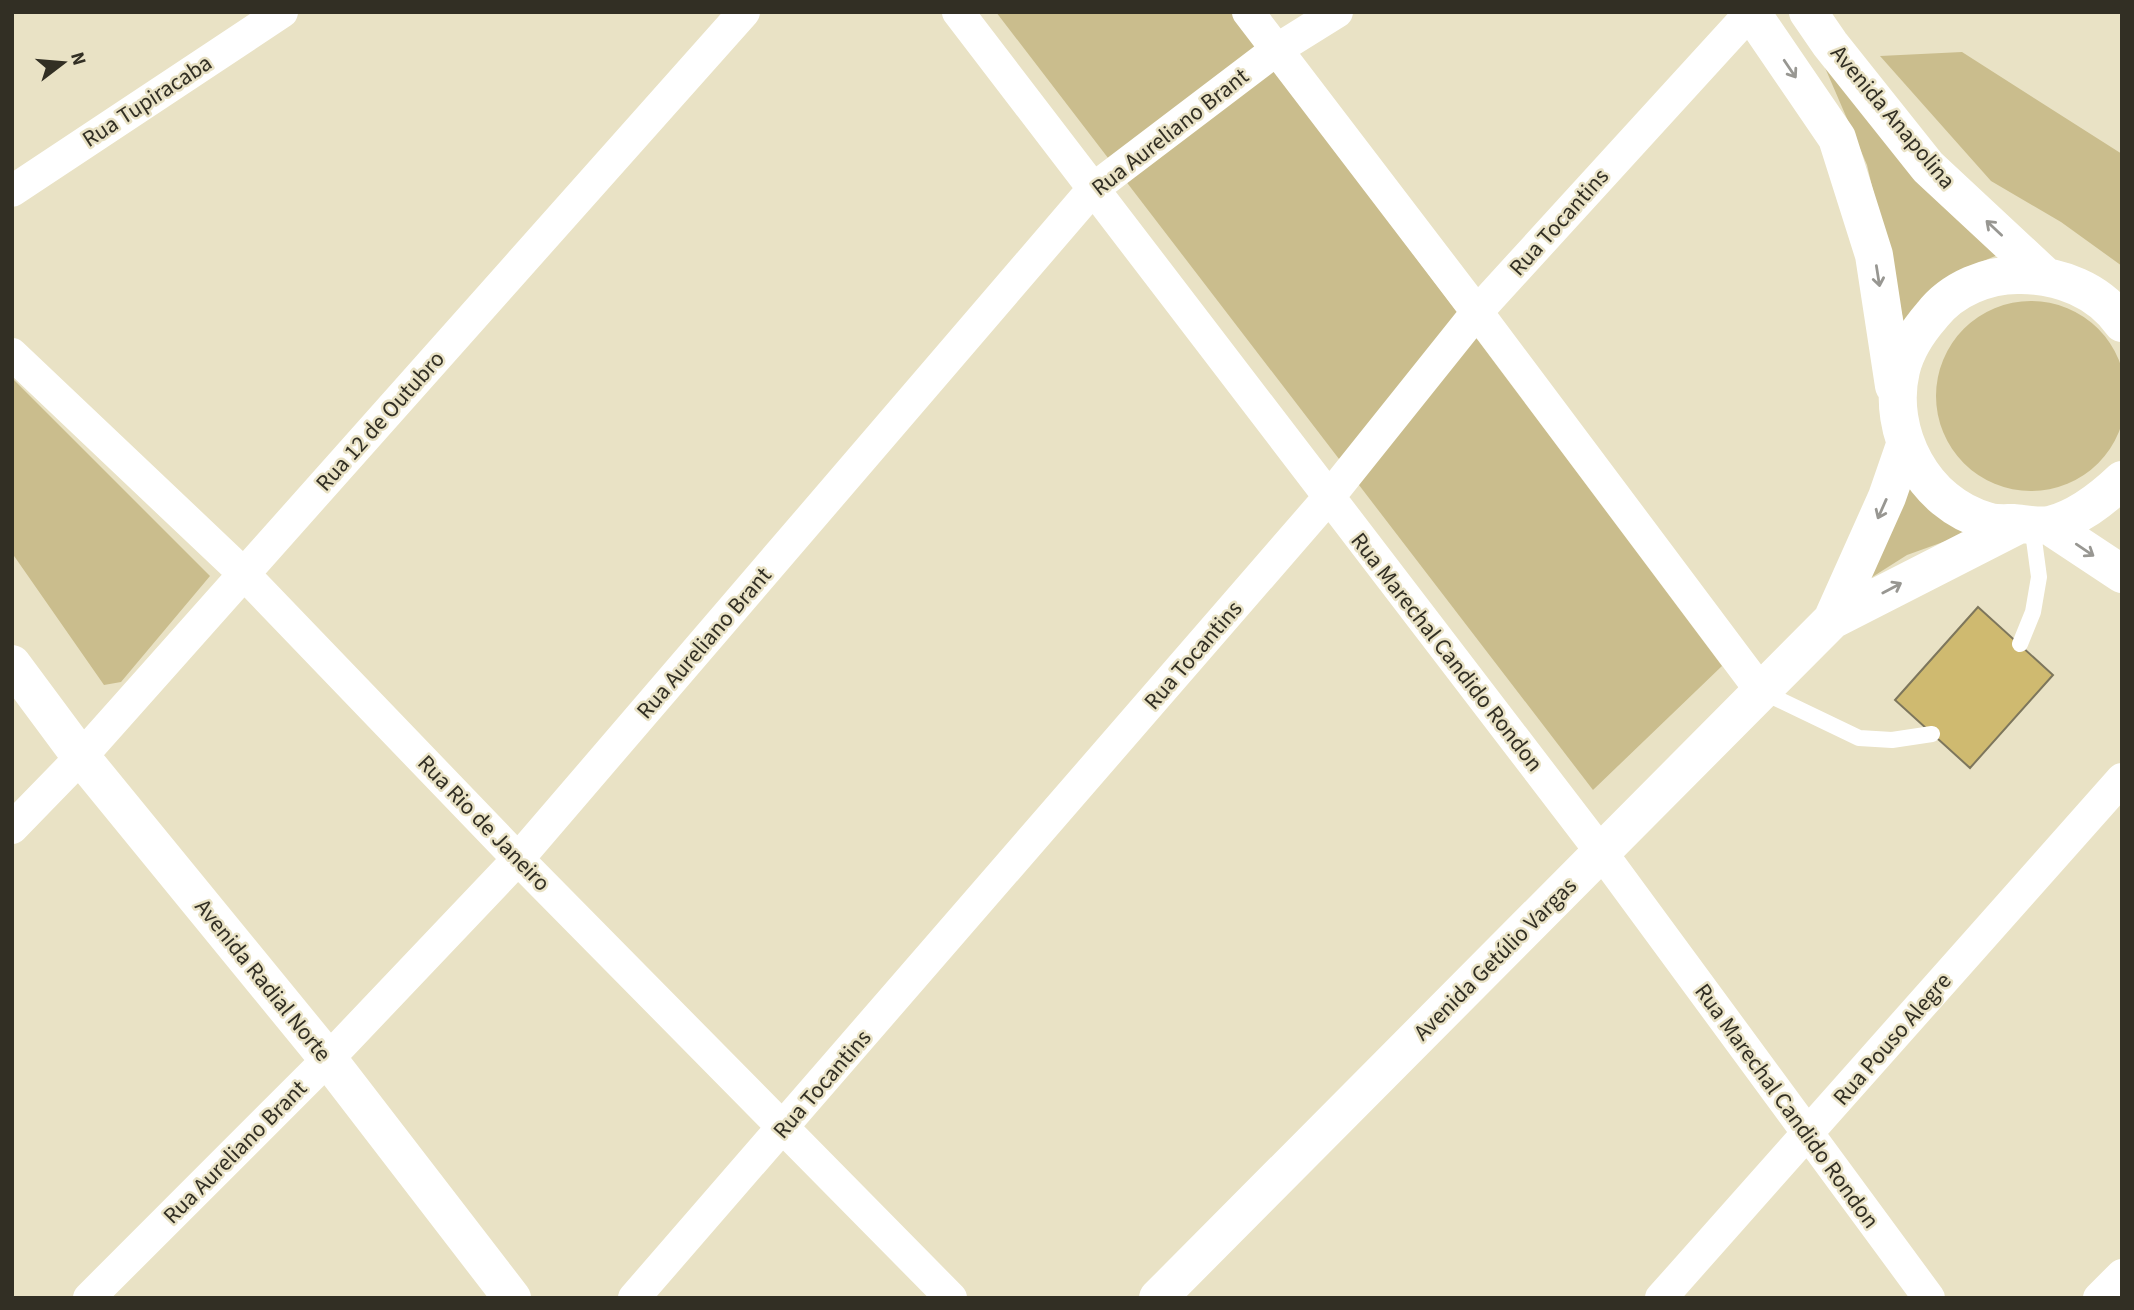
<svg xmlns="http://www.w3.org/2000/svg" width="2134" height="1310" viewBox="0 0 2134 1310" font-family="'Source Sans 3',sans-serif">
  <rect width="100%" height="100%" fill="#e9e2c5"/>
  <path fill="#cabd8d" d="M996,12H1232L1722,666L1593,790Z
    M1962,52L2122,154V266L2061,222L1991,181L1880,56Z
    M1823,63L2005,252L1959,271L1905,327L1867,165Z
    M1936 396a95 95 0 1 1 190 0a95 95 0 1 1-190 0Z
    M12,378L210,576L121,682L104,685L12,553Z
    M1908,473L1982,528L1907,555L1866,581Z"/>
  <path fill="#cfba70" stroke="#7d765c" stroke-width="2" d="M1978,607L2053,675L1970,768L1895,700Z"/>
  <g fill="none" stroke-linecap="round" stroke-linejoin="round">
    <path stroke="#fff" stroke-width="16" d="M2020,644L2033,612L2039,577L2032,525
      M1761,691L1859,738L1892,740L1932,734"/>
    <path stroke="#fff" stroke-width="32" d="M958,12L1601,852L1929,1298
      M1248,12L1477,312L1761,691
      M12,191L282,12
      M12,354L244,574L518,859L951,1298
      M12,828L81,757L744,12
      M89,1298L328,1059L518,859L1093,189L1276,50L1337,12
      M634,1298L1329,497L1477,312L1751,12
      M1661,1298L2122,779
      M2099,1298L2122,1275"/>
    <path stroke="#fff" stroke-width="38" d="M1751,12L1837,138L1874,255L1894,386
      M1808,12L1830,44L1928,167L2044,275
      M2122,323C2099,290 2059,275 2021,275C1988,274 1952,289 1932,315C1918,331 1906,349 1901,370C1886,432 1924,504 1987,521C1995,524 2005,523 2013,523C2025,524 2039,527 2050,525C2078,518 2101,500 2122,480
      M2048,525L2122,574
      M1832,620L1887,497L1905,445
      M12,664L81,757L328,1059L512,1298
      M1158,1298L1832,620L2020,524"/>
  </g>
  <defs><path id="oneway-shaft" d="M-6 0H5M1.5-3L5.5 0L1.5 3" fill="none" stroke-width="1.6" stroke-linecap="round" stroke-linejoin="round" transform="scale(1.75)"/></defs>
  <g stroke="#989792">
    <use href="#oneway-shaft" transform="translate(1790 69) rotate(56)"/>
    <use href="#oneway-shaft" transform="translate(1994 228) rotate(-137)"/>
    <use href="#oneway-shaft" transform="translate(1878 276) rotate(81)"/>
    <use href="#oneway-shaft" transform="translate(1882 509) rotate(114)"/>
    <use href="#oneway-shaft" transform="translate(2085 550) rotate(34)"/>
    <use href="#oneway-shaft" transform="translate(1892 588) rotate(-28)"/>
  </g>
  <g text-anchor="middle" dominant-baseline="central" stroke-width="5" stroke-linejoin="round" paint-order="stroke">
    <g font-size="23" fill="#322f24" stroke="#e9e2c5">
      <text transform="translate(147 101) rotate(-33)">Rua Tupiracaba</text>
      <text transform="translate(1893 117) rotate(50)">Avenida Anapolina</text>
      <text transform="translate(1170 132) rotate(-38)">Rua Aureliano Brant</text>
      <text transform="translate(1559 222) rotate(-48)">Rua Tocantins</text>
      <text transform="translate(380 421) rotate(-48)">Rua 12 de Outubro</text>
      <text transform="translate(704 643) rotate(-49)">Rua Aureliano Brant</text>
      <text transform="translate(1447 652) rotate(52)">Rua Marechal Candido Rondon</text>
      <text transform="translate(1193 655) rotate(-49)">Rua Tocantins</text>
      <text transform="translate(484 823) rotate(46)">Rua Rio de Janeiro</text>
      <text transform="translate(1495 959) rotate(-45)">Avenida Getúlio Vargas</text>
      <text transform="translate(263 980) rotate(51)">Avenida Radial Norte</text>
      <text transform="translate(1892 1039) rotate(-49)">Rua Pouso Alegre</text>
      <text transform="translate(822 1084) rotate(-49)">Rua Tocantins</text>
      <text transform="translate(1787 1106) rotate(54)">Rua Marechal Candido Rondon</text>
      <text transform="translate(235 1152) rotate(-45)">Rua Aureliano Brant</text>
    </g>
  </g>
  <rect width="2134" height="1310" fill="none" stroke="#322f24" stroke-width="28"/>
  <g transform="translate(63 63) rotate(74)" stroke="#e9e2c5" stroke-width="5" paint-order="stroke">
  <path d="M0-5L12 26L0 18L-12 26Z" fill="#322f24"/>
  <text y="-10" font-size="19" font-weight="bold" text-anchor="middle" fill="#322f24">N</text>
  </g>
</svg>
